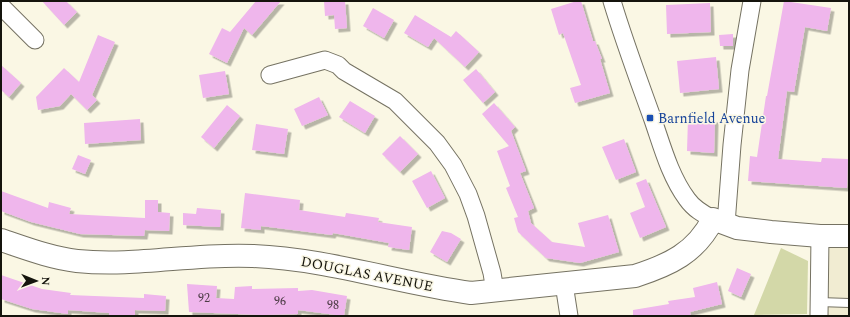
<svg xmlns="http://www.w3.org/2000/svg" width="850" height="317" viewBox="0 0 850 317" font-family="Spectral,serif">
  <defs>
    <filter id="shadow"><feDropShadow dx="3.5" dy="3.5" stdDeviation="0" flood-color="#0004"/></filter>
  </defs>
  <rect width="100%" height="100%" fill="#faf7e4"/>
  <path fill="#f1ecd2" d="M849,242V316H825L827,244Z"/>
  <path fill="#d3d8a8" d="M781,248L808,261L807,314L754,315Z"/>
  <path fill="#efb6ec" filter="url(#shadow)" d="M42,1H66L77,12L64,25Z
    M256,1H281L252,35L244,28L227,63L209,54L222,28L230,32Z
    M324,1H345L347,28L335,29L334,15L325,16Z
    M577,1H581L593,41H595L602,59H600L610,93L575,103L570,88L581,85L563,33L559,35L551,9Z
    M784,1L831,8L827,31L805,27L794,92L787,91L778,159L821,162L822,158L848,159L847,188L748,181L750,156L757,157L766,96H767Z
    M710,3L711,32L667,34L666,5Z
    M373,8L394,20L384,38L363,26Z
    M415,15L451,37L456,31L479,52L465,67L434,38L428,47L404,33Z
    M733,34V46H720L719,35Z
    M98,35L115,42L92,95L97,100L87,110L71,94L60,106L38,110L36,97L64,68L79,82Z
    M716,57L719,89L680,93L677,61Z
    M1,65L21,83L9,97L1,90Z
    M476,69L495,92L483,103L463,80Z
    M225,71L229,94L203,98L199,75Z
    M319,97L328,115L302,126L294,109Z
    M350,101L375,116L365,133L339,117Z
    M494,103L515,127L511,131L526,171L520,173L534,208L528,211L531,223L552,242L585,247L578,223L608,215L619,252L580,263L546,258L518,232L514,218L518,217L506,188L510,186L497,151L509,146L482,114Z
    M227,105L240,116L214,148L201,137Z
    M688,118L715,119L714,153L687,151Z
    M140,119L141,140L85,144L84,123Z
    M256,124L288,129L284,154L252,150Z
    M400,136L418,154L400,172L382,154Z
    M624,139L636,172L616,180L602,147Z
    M78,155L91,160L85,174L72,169Z
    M431,171L445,198L427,208L412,181Z
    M646,179L666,227L640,238L630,213L645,207L636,183Z
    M1,191L48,208L49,202L71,208L69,214L145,218V200H158V212L170,213L169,231L145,230L144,236L80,234L31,222L1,211Z
    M245,193L300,200L299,210L345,217L346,213L379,218L378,222L412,227L409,250L388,247L389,243L333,233L332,235L261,226V230L241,228Z
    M197,208L221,210L220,227L183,225V213L196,214Z
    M442,231L451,233L461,239L447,262L430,252Z
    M737,268L751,274L741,297L728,291Z
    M1,275L42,289L71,293L70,295L144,298V294L166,296L165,311L135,310V316H122L109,315V313L68,310V314L32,309L1,299Z
    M717,282L722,304L690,312L691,316H633V310L669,304L668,301L695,297L693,288Z
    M187,284L217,286L216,298L234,299L235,287L252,286V289L298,288V291L312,290L347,296L344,316L298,310V314L262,315L189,312Z"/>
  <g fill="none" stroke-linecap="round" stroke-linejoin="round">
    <defs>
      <path id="lane" d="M819,302L849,303"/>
      <path id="street" d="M612,1C624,41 639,81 653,120C662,146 670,176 687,199C694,209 703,214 713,219
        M1,6L35,40
        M270,75L325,60L338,65L344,71L395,101L437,143L453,165L468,194L476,216L492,273L495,291
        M726,224L732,145L740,70L752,1
        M564,284L569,316
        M819,316L820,236"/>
      <path id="secondary" d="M1,240C25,248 51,258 77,261C136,267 194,253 253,256C327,259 398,283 471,293L635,276C669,265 696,253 713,219L737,228L771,232L820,236H849"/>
    </defs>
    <use href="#lane" stroke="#757262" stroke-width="10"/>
    <use href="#street" stroke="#757262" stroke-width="19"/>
    <use href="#secondary" stroke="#757262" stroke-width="24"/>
    <use href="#lane" stroke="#fff" stroke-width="8"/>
    <use href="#street" stroke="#fff" stroke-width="17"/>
    <use href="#secondary" stroke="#fff" stroke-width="22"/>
  </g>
  <rect fill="#1a4fb4" stroke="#faf7e4" stroke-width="1.5" x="646" y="114" width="8" height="8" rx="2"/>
  <g text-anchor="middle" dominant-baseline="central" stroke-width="3" stroke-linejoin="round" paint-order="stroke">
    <g font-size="12" fill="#4c3c45">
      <text x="204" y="298">92</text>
      <text x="280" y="301">96</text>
      <text x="333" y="305">98</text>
    </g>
    <g font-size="14" fill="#164399" stroke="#faf7e4" text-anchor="start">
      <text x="658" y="118">Barnfield Avenue</text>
    </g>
    <g font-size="14" fill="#15140d" stroke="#faf7e4">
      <text transform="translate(367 274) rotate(11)">DOUGLAS AVENUE</text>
    </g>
  </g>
  <rect width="850" height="317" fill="none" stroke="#15140d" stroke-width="4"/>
  <g transform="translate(36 281) rotate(91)" stroke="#faf7e4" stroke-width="3" paint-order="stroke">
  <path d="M0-3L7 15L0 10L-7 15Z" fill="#15140d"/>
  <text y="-6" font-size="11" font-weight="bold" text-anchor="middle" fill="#15140d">N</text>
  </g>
</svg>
